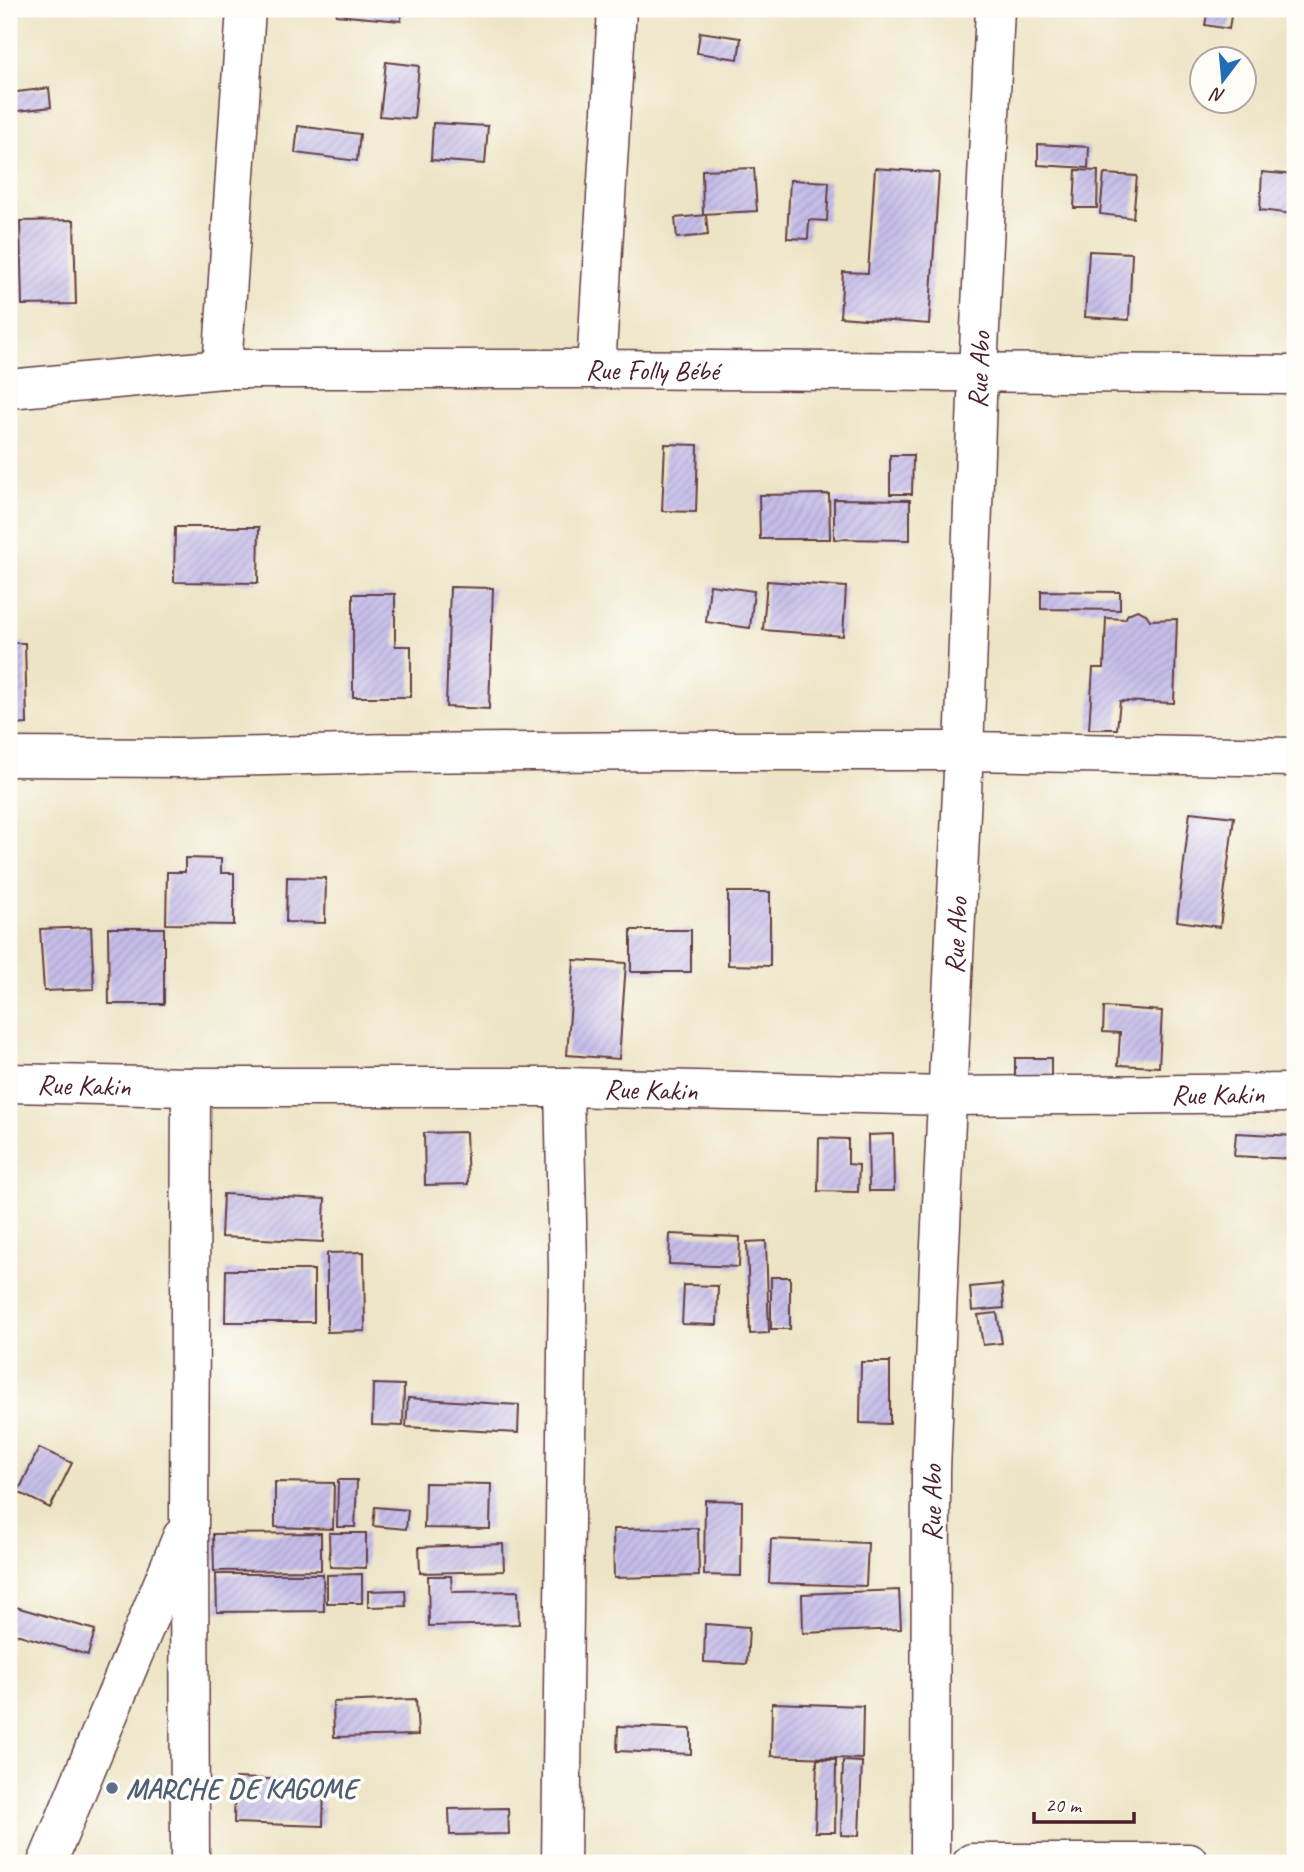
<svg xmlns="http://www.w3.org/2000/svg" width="1304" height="1872" viewBox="0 0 1304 1872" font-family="Caveat,sans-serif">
  <defs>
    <pattern id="building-hatch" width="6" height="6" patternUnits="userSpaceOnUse" patternTransform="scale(1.75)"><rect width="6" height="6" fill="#c5bde8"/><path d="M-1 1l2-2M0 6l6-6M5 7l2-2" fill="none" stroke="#aba2c7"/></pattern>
  </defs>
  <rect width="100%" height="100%" fill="#fdfcf7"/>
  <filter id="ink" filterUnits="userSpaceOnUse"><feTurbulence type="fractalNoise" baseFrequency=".0143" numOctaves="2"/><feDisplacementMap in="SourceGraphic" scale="14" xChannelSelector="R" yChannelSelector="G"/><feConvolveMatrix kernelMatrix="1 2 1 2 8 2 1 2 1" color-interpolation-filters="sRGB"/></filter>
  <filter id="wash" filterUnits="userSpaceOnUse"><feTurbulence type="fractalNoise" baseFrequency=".00686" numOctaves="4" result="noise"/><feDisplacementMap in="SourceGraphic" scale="28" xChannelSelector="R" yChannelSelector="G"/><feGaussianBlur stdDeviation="1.57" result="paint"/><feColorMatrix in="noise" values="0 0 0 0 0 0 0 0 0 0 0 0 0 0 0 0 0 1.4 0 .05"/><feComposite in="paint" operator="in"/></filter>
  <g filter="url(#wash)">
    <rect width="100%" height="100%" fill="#ede4c5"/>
    <g id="blocks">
      <path fill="url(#building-hatch)" d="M337,9H402L401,21L336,15Z
        M1208,9H1232L1229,29L1205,25Z
        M700,32L741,38L738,59L697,53Z
        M386,62L419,66L414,119L380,116Z
        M49,88L51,107L9,112V93Z
        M433,123L488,126L485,164L431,160Z
        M298,126L360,134L357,161L295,153Z
        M1038,144L1089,147L1088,168L1038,165Z
        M754,168L757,211L703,214L702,170Z
        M875,168L939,173L929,324L840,317L843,272L868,273Z
        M1076,170L1098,171L1097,208H1074Z
        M1262,172L1295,175V197L1293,214L1260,210Z
        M1104,174L1137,176L1133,218L1100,214Z
        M790,180L829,182L827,221L809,220L808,239L787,238Z
        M706,215L708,235L677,238L675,218Z
        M74,220L76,304L22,305L20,221Z
        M1089,251L1132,253L1129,320L1085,317Z
        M665,444L698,445L696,512L662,511Z
        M890,455H913L912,494H890Z
        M829,494L830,539H760L759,495Z
        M834,499L910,500V540L834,539Z
        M175,527H259L258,583L174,582Z
        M767,581L846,587L843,636L763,630Z
        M710,585L754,591L750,628L706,622Z
        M450,587L493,588L489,709L446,707Z
        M1041,591L1120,592V610L1041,609Z
        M353,594H395V646H411V697H353Z
        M1137,610L1146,614L1150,620L1177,619L1174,703L1120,701L1117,729H1089L1093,668H1104L1106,618L1125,619L1128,614Z
        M9,643H25L27,724L9,725Z
        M1190,812L1234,817L1220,927L1177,921Z
        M185,858L221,859V873H234V925L166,924L167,872H185Z
        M287,877L326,878L325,923L286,922Z
        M728,892H770V966L728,965Z
        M91,927L94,989L44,991L40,929Z
        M108,928H164V1004H109Z
        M631,930H691V972H631Z
        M574,960L626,963L619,1059L567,1055Z
        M1104,1007L1162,1011L1159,1067L1118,1065L1120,1033L1103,1032Z
        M1015,1058H1051V1078H1015Z
        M466,1132L468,1184L425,1185L424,1133Z
        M1236,1133L1295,1136V1159L1234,1156Z
        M893,1134L894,1191H869L868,1135Z
        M819,1138L848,1139V1164L859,1165L858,1192L818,1191Z
        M223,1194L325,1199L323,1242L221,1237Z
        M670,1234L740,1237L739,1267L669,1264Z
        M766,1241L769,1333L750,1334L747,1242Z
        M364,1252L365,1331L327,1332V1253Z
        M226,1270H314V1322H225Z
        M771,1277H790V1329H771Z
        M1002,1284L1004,1308L972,1311L970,1287Z
        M684,1285L718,1286L717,1325L682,1324Z
        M997,1313L1002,1343L983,1345L978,1315Z
        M861,1362H890V1424L860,1423Z
        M373,1384L404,1385L403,1426L372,1425Z
        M408,1398L519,1405L518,1433L406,1427Z
        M39,1448L72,1463L50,1508L18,1492Z
        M338,1480H357L355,1527H337Z
        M275,1482L334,1483L333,1529L275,1527Z
        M425,1483L491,1484L490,1529L424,1528Z
        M705,1500L742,1501L741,1576L704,1575Z
        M375,1507L408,1510L406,1529L373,1526Z
        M698,1528L699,1576L614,1578L613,1529Z
        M321,1533V1570L214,1571L213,1534Z
        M329,1533H366V1568L330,1567Z
        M771,1539L868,1543L866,1586L769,1583Z
        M503,1544L504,1571L420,1573L419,1547Z
        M216,1574H323L324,1611L217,1612Z
        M362,1574V1603H327V1575Z
        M428,1576H451L452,1592L518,1591L519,1624L429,1626Z
        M405,1590L406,1606L368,1607V1591Z
        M899,1590L901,1629L803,1633L802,1594Z
        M9,1605L95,1630L88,1655L9,1632Z
        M705,1624L749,1627L747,1664L704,1662Z
        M416,1699L418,1735L334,1737L333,1702Z
        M772,1703L863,1706L862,1759L771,1756Z
        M618,1726L691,1729V1754L617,1751Z
        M817,1759L836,1760L835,1832H815Z
        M843,1761L862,1762L859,1836L841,1835Z
        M235,1778L324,1781L323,1826L234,1823Z
        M508,1808L509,1834L450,1835L449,1809Z"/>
    </g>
  </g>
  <g filter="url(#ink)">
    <use href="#blocks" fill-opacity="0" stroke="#623d42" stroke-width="2"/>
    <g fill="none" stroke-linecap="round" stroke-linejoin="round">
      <defs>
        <g id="minor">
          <path d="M222,369L246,9"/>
          <path d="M596,369L617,9"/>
          <path id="s1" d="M9,389L222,369H596L1295,375"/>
          <path d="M9,757L181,758L392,753L671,751H964L1295,757"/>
          <path id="s2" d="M9,1083L191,1087H564L948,1096L1295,1093"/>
          <path d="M47,1863L182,1537"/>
          <path d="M190,1863L189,1522L191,1087"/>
          <path d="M561,1863L568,1267L564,1087"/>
          <path id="s3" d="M930,1863L931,1471L938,1287L964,751L978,371L995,9"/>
          <path d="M972,1863H1189"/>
        </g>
      </defs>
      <use href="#minor" stroke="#623d42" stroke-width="41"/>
      <use href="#minor" stroke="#fff" stroke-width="38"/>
    </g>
  </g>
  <circle fill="#5c6f8a" stroke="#fdfcf7" stroke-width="2.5" cx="112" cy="1788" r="7"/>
  <g text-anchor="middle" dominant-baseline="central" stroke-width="7" stroke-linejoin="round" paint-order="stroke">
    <g font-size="28" fill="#4a1f2b" stroke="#fdfcf7">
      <text stroke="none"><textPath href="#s1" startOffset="644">Rue Folly Bébé</textPath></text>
      <text stroke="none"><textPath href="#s3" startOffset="1494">Rue Abo</textPath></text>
      <text stroke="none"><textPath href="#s3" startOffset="928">Rue Abo</textPath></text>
      <text stroke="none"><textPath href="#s2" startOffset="75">Rue Kakin</textPath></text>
      <text stroke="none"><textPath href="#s2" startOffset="642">Rue Kakin</textPath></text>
      <text stroke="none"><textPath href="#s2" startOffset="1209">Rue Kakin</textPath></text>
      <text stroke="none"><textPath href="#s3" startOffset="360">Rue Abo</textPath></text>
    </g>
    <g font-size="28" font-weight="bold" fill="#4e5e75" stroke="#fdfcf7" text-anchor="start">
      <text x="126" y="1788">MARCHE DE KAGOME</text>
    </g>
  </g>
  <rect width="1304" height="1872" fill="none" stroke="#fdfcf7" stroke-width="35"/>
  <g transform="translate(1223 80) rotate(196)"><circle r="33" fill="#fdfcf7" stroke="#b5a4a5" stroke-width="2"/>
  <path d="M0-5L12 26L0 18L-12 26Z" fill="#1f6fb2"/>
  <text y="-10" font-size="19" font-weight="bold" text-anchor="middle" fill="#4a1f2b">N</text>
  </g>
  <path d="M1034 1812v10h100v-10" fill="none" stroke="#4a1f2b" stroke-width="3.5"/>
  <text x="1045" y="1812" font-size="21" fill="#4a1f2b" stroke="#fdfcf7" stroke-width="5" paint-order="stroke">20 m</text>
</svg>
